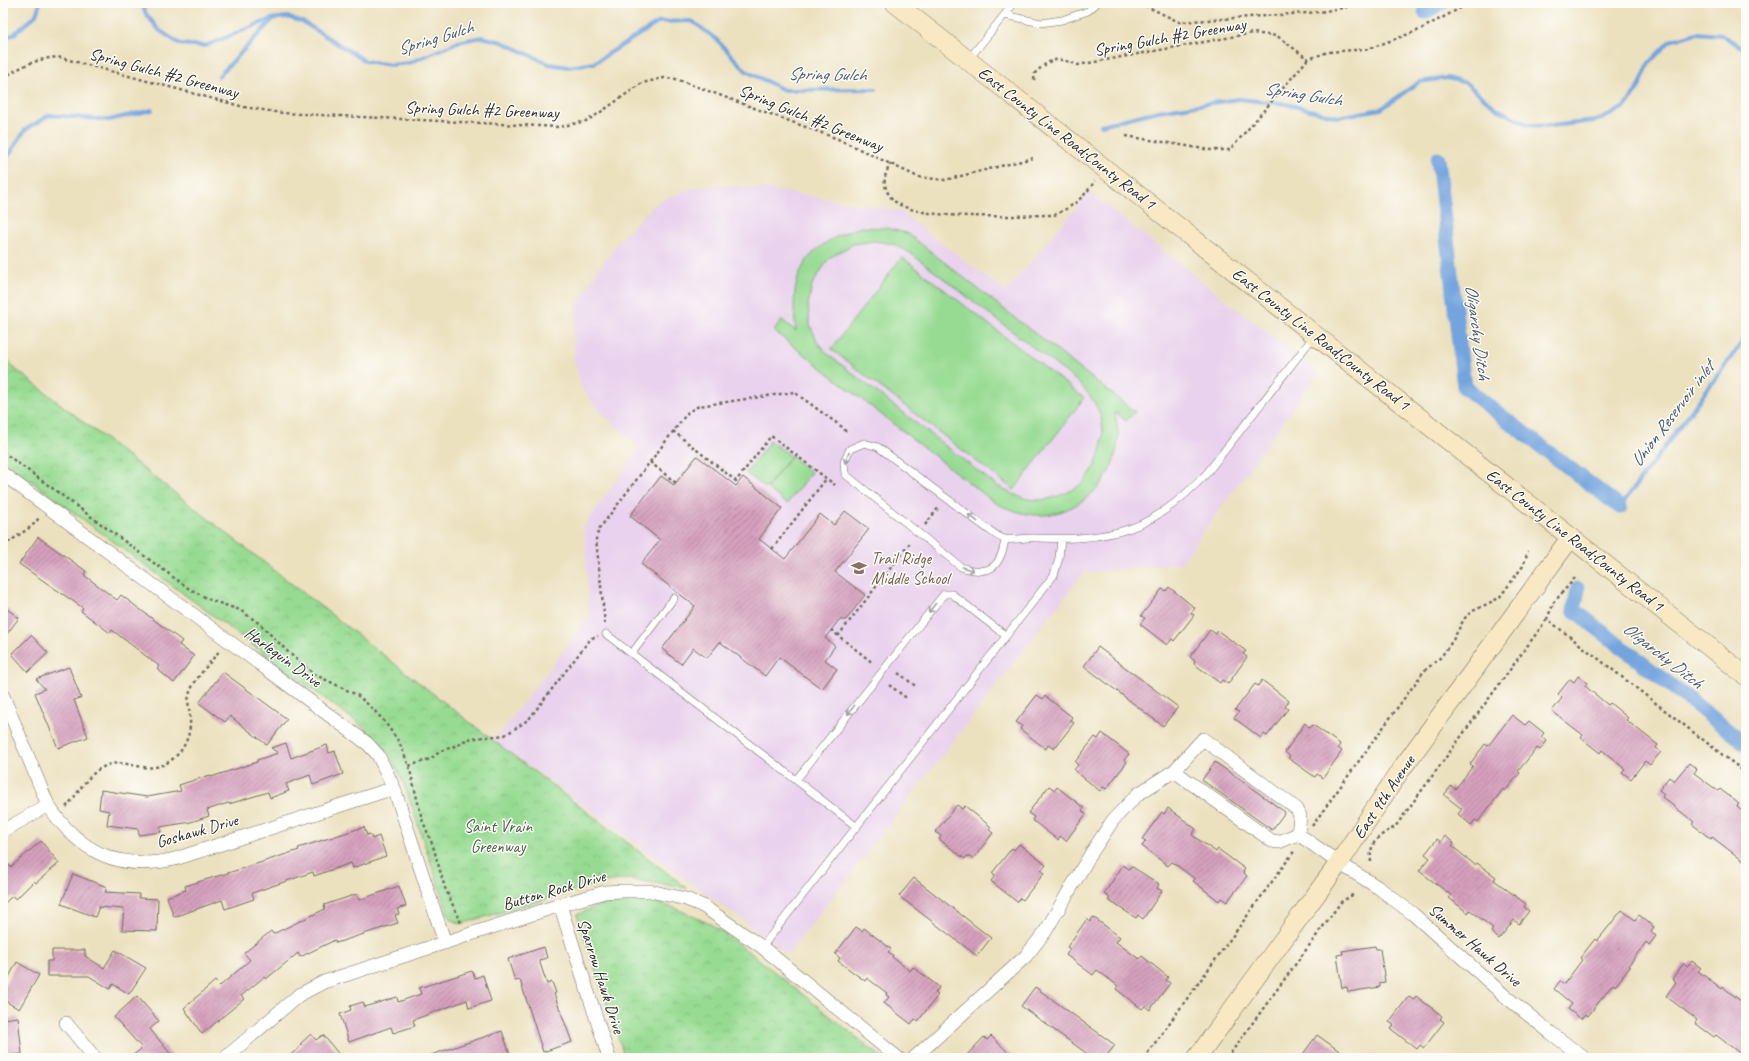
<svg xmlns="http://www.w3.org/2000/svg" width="1749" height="1061" viewBox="0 0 1749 1061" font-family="Caveat,sans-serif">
  <defs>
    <pattern id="park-crowns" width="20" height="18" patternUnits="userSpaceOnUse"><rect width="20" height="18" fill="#97db92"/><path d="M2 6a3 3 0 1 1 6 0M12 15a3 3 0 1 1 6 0" fill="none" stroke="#82bc7e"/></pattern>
    <pattern id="building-hatch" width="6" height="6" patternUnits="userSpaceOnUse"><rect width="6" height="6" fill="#d5a0bd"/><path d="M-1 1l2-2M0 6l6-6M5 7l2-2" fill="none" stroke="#ad839a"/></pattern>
  </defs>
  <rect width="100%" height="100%" fill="#fdfcf7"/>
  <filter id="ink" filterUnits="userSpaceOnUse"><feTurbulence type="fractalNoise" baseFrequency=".025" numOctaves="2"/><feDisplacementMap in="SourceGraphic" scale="8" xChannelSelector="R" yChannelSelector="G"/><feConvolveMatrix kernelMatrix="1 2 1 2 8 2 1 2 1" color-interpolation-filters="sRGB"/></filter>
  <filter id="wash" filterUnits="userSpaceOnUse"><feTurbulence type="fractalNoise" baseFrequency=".012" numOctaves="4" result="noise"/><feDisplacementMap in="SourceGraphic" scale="16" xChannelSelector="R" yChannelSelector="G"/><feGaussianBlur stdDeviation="0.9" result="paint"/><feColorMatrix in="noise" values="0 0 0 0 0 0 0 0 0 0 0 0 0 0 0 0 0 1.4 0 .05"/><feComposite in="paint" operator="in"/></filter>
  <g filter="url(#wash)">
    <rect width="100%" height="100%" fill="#ece1bf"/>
    <path fill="#e9d2ed" d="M713,185L767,189L899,211L1006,292L1089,192L1318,373L1181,563L1083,573L788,955L748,924L494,741L589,617L584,526L640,448L602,414L582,389L574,361V333L579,302L596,273L618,242L640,218L663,199L693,188Z"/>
    <path fill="#97db92" stroke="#61835e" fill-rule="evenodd" d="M861,227L885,228L907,233L1135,412L1126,421L1115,412C1116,421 1119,431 1118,440C1117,451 1113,465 1107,475C1094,498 1063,517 1036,515C1021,514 1008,509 995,503L774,331L782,320L796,331C788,273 805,245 861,227ZM874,241L893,244L909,252L1078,382C1088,393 1097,403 1101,418C1107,438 1097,472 1080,485C1072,491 1051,500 1041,500C1025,501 1011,493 997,486L829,355L818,343L810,325L808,305L812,285L829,258L853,244Z
      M902,257L1084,398L1014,490L831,349Z
      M770,441L791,456L766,488L746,473Z
      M791,456L811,472L787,504L767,488Z"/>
    <path fill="url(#park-crowns)" stroke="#61835e" d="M3,352L14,368L494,741L687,888L629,879L604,882L461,924L450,919L404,784L390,755L366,729L3,460Z
      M644,900L675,908L712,925L753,955L883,1058H625L577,915L599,905Z"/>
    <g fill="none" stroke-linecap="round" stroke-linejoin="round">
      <path stroke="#73a4de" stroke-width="4" d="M141,3L146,14L159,30L180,44L205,46L271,19L287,17L303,22L365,61L391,65L409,63L458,42L482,37L502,42L549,64L568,67L594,63L659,22L692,21L716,39L746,71L784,90L876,89
        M3,37L13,35L36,15L40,3
        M219,76L274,18
        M1101,125L1158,111L1239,99L1286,104L1338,117L1381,109L1419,82L1447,78L1466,83L1497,109L1529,125L1551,126L1595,121L1610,115L1626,106L1639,87L1649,63L1670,41L1696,33L1722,35L1746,50
        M3,164L25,130L49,115L109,120L152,110
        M1620,507L1746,337"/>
      <path stroke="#73a4de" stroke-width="15" d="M1425,12L1441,3
        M1438,159L1464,387L1620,507
        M1578,589L1574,610L1746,744"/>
    </g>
    <g id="blocks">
      <path fill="url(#building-hatch)" d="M697,456L736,486L743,477L782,508L759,539L785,559L820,514L834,525L845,511L869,529L835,572L865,595L846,620H839L825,638L835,646L825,660L837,669L822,689L779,657L765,676L720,642L707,658L693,648L681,664L662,649L695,606L641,564L660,540L630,516L661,476L674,485Z
        M38,537L86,571L84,575L117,600L121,595L182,641L179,645L194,656L174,683L157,669L159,666L112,630L110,633L81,611L83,608L19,564Z
        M1169,587L1195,608L1191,613L1194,615L1174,641L1172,639L1167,645L1140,624L1145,618L1141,616L1162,589L1166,591Z
        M3,606L19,618L3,639Z
        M1210,630L1216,634L1218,631L1246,651L1243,654L1247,657L1228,684L1222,680L1220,683L1194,664L1195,661L1190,657Z
        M31,635L48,653L28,672L12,654Z
        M1098,647L1178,707L1163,726L1084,666Z
        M69,667L81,698L74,700L88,737L58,748L35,693L45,689L36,679Z
        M223,672L287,719L267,745L230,716L225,722L199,703Z
        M1578,676L1587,683L1585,686L1608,705L1610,703L1628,718L1626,720L1658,745L1656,748L1661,752L1650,765L1645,761L1631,779L1622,772L1625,769L1602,750L1600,753L1581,738L1583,735L1552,711L1562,698L1558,694L1570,679L1574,682Z
        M1262,680L1289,701L1285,707L1288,709L1267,736L1264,734L1261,738L1234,718L1239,712L1235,710L1255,684L1258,686Z
        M1037,695L1043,699L1045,696L1072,717L1070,720L1074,723L1054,749L1048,745L1046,749L1020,729L1022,726L1016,722Z
        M1512,715L1525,725L1529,721L1544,733L1541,737L1547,741L1540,750L1537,748L1518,771L1520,773L1505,791L1503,789L1478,822L1475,820L1471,825L1458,814L1462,809L1444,795L1451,786L1455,789L1473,766L1470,764L1485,744L1488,746Z
        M1305,723L1310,728L1313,725L1340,744L1338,748L1342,751L1323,778L1317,774L1315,777L1288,758L1290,756L1285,752Z
        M1102,733L1129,754L1124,760L1127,762L1106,789L1103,787L1100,791L1074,770L1078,765L1075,762L1095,737L1098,739Z
        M286,743L291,758L327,745L329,753L335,751L343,774L313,785L310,775L286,784L289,791L270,798L268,792L229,804L228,803L207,810L209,816L191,822L160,827L161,832L139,835L138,829L107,825L109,811L99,809L101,790L147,797L181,791L179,785L210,775L211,777L257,762V760L278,753L271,748Z
        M1215,762L1285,812L1272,830L1202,780Z
        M1689,763L1697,769L1694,773L1718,791L1720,789L1739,804L1737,806L1746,813V863L1712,837L1711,839L1692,824L1694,822L1662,797L1664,794L1659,790L1669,777L1674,781Z
        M1049,786L1055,790L1057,787L1084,808L1082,811L1086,814L1066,841L1060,836L1058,840L1032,820L1034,817L1028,813Z
        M957,805L962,809L965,806L991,827L989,830L993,833L973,859L967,856L965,859L939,839L941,836L935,832Z
        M1168,808L1196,829L1192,835L1216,852L1218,849L1245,869L1243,872L1247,876L1227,902L1221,898L1219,901L1193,881L1195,879L1175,864L1172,862L1168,866L1142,846L1146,841L1142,839L1162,812L1164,814Z
        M364,827L367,835L370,834L372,839L379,836L386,856L353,868L351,863L314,876L313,872L252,893L254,899L225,909L222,900L174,917L167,897L186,890L185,886L244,868L299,850L298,848Z
        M1445,836L1454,843L1452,846L1475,865L1477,863L1496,877L1494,880L1526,904L1524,907L1529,911L1519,924L1514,920L1499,939L1491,932L1493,928L1470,910L1468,913L1449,898L1451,895L1419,871L1430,858L1425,854L1437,839L1441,842Z
        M41,841L59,863L36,883L34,881L16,899L12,896L3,905V860L11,867Z
        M1019,844L1046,865L1041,871L1044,873L1023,900L1020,898L1017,902L991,881L995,876L992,873L1012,848L1014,850Z
        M1123,865L1129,869L1131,866L1159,884L1157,888L1162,891L1143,919L1138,915L1136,918L1108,900L1110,898L1104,894Z
        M73,874L107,887L105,892L139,894V898L158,899L157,931L122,930L124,909L99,907L95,917L61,904Z
        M914,878L991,938L977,956L899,896Z
        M399,886L406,906L397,909L399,914L395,915L398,923L336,943L335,940L300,957L298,953L266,979L264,977L241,996L244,999L202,1034L184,1008L215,981L220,986L250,960L244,953L271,931L273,934L325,909L324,905L357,894L359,900Z
        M1622,910L1635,920L1639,915L1654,927L1651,931L1656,936L1649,945L1646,942L1628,966L1630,967L1615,986L1613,984L1588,1016L1585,1014L1581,1019L1568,1009L1572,1004L1554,989L1560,981L1564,984L1582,960L1580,958L1595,939L1597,941Z
        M1093,917L1120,937L1116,942L1139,959L1142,956L1168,977L1166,980L1170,983L1150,1010L1145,1006L1142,1009L1116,989L1118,986L1097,970L1093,975L1066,955L1070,949L1067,947L1087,919L1090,922Z
        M856,927L862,931L864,928L891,949L888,952L893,955L892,957L910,971L913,967L939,987L935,993L938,995L918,1021L915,1019L911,1024L884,1003L889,997L886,995L887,993L867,978L865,981L838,961L840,958L835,954Z
        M1375,946L1376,949H1380L1385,982L1380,983V987L1348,992L1347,987L1342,988L1337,955L1343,954L1342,951Z
        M544,947L547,958L539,960L547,984L552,982L556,993L554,994L572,1042L543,1052L520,980L515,981L508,959Z
        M52,950H85V956L104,968L115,950L146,968L129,994L113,984L110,989L89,976H47V961H52Z
        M1692,961L1701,968L1698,971L1722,989L1723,987L1742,1002L1740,1004L1746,1009V1058L1716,1035L1714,1037L1695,1023L1697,1020L1666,996L1676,982L1672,979L1684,963L1687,966Z
        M17,962L39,975L19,1009L5,1001L8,996L3,993V988Z
        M472,971L475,978L483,975L491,1001L469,1008L467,1000L413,1020L415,1026L393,1033L391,1027L349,1042L340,1014L351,1010L350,1006L363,1002L365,1007L397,997L398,1002L421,994L419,988Z
        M1035,987L1115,1045L1105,1058H1093L1021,1006Z
        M137,996L159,1021L150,1029L174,1058H130L142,1048L114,1017Z
        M1409,996L1414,999L1416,996L1442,1016L1440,1019L1444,1022L1424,1048L1420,1045L1417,1049L1391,1029L1394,1025L1389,1022Z
        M18,1017L22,1054L3,1056V1019Z
        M502,1031L511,1058H429L428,1056Z
        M311,1034L316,1040L323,1035L342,1058H287L302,1045L300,1044Z
        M1317,1035L1349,1058H1309L1303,1054Z
        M991,1036L1014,1058H964L984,1037L987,1040Z"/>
    </g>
  </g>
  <g filter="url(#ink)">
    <use href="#blocks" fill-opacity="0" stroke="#6f6b5f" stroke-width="1"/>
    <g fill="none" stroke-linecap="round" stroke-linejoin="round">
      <defs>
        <path id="service" d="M1005,15L1041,23L1062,20L1088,11L1097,3
          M968,60L1014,3
          M1005,540C1000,569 989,576 961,567L845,474L844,462L850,449L864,443L878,447L989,530C994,533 999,538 1005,539C1011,541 1027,537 1035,538C1066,539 1101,539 1131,528C1158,519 1187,494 1207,473L1315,335
          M606,634L857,827
          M632,653L674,598
          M796,780L944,594H952L1006,636
          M762,947L1054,575L1059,558L1061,539"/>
        <path id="minor" d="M3,474L368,744L378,755L394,788L445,943
          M3,696L48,805C79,852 119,872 175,859L394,788
          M3,831L48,805
          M1298,834L1339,863L1379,888L1413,914L1505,996L1551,1033L1584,1058
          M560,905L609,1058
          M66,1023L95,1058
          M225,1058L299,995L324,982L560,905L605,892L622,891H650L686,899L703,906L762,947L898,1058
          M914,1058L1026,956L1045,932L1092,852L1113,820L1138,794L1174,771L1203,739L1297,809L1300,816L1298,834L1279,842L1272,841L1174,771"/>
        <path id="secondary" d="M895,3L1002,87
          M1104,168L1746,676
          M1197,1058L1339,863L1400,771L1571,537"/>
      </defs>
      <use href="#service" stroke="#6f6b5f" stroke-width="8"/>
      <use href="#minor" stroke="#6f6b5f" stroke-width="14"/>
      <use href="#secondary" stroke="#6f6b5f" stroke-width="20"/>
      <path stroke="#6f6b5f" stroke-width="2.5" stroke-dasharray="3 3" stroke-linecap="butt" d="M1140,3L1179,22L1320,12L1368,3
        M3,78C22,66 35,59 58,57L244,107L282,113L559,127L586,121L598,114L642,83L664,78L676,79L838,139L918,177L945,180L1033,158
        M1034,80L1035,73C1053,57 1056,57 1078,65L1253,33L1277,36L1308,59L1328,52L1368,49L1417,31L1470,3
        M1126,136L1211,150H1230L1308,59
        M891,163C889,167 886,172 885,177C883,186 889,198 897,203C926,222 1018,215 1054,215C1074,206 1083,198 1095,181
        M673,431L736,481L771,436L835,485
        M3,452L188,588L210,600L240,610L260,624L289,653L314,674L357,695L372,708L384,721L399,742L409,766L422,819L433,846L445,888L461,923
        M650,462L676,483
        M925,525L939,507
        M3,546L32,526L40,517
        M772,549L826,479
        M1575,578L1554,602L1547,619L1746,773
        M605,624L596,539L599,529L688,412L699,406L794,392L842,427L847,433
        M831,630L873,663
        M838,636L910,543
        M898,673L917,687
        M889,685L908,699
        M409,766L430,759L441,751L460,744L467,739L505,735L516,728L529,719L588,642L592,638L598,636
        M66,807C79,793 87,774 105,766C130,755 150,782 177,755C186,746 191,732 190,719C190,711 187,703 189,695C193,680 211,662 220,650
        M1312,826L1424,671L1441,657L1453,640L1464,619L1471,612L1499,598L1523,566L1528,551
        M1371,862C1369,842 1378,836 1395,827L1547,619
        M1144,1058L1295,850
        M1227,1058L1341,902L1354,894"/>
      <use href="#service" stroke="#fff" stroke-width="7"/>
      <use href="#minor" stroke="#fff" stroke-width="13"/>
      <use href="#secondary" stroke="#f8e8c3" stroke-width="19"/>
      <defs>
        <path id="secondary-bridge" d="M1002,87L1104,168"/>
      </defs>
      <use href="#secondary-bridge" stroke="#6f6b5f" stroke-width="20" stroke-linecap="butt"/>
      <use href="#secondary-bridge" stroke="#f8e8c3" stroke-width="19"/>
    </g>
    <defs><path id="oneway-shaft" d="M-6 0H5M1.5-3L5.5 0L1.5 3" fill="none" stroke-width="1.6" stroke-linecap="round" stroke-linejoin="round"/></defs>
    <g stroke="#a0a0a0">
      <use href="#oneway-shaft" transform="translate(847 458) rotate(110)"/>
      <use href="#oneway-shaft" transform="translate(973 518) rotate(-143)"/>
      <use href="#oneway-shaft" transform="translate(968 569) rotate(20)"/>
      <use href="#oneway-shaft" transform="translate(932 608) rotate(128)"/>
      <use href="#oneway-shaft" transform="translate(851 710) rotate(128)"/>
    </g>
  </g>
  <defs>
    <symbol id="school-bare" viewBox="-9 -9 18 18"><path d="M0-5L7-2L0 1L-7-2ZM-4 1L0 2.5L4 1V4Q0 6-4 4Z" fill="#8d6e63" stroke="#fdfcf7" stroke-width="2.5" paint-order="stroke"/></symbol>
  </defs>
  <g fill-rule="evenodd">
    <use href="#school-bare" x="848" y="557" width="22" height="22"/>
  </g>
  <g text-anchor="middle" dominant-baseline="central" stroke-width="3" stroke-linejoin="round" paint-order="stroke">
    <g font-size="17" fill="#2b2b2b" stroke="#fdfcf7">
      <text transform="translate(1170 37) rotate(-10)">Spring Gulch #2 Greenway</text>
      <text transform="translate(164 73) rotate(15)">Spring Gulch #2 Greenway</text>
      <text transform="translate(482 110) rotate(2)">Spring Gulch #2 Greenway</text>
      <text transform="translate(811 118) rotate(22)">Spring Gulch #2 Greenway</text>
      <text transform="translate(1067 138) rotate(38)">East County Line Road;County Road 1</text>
      <text transform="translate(1321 339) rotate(38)">East County Line Road;County Road 1</text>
      <text transform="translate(1575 540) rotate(38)">East County Line Road;County Road 1</text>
      <text transform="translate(283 657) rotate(36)">Harlequin Drive</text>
      <text transform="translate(1384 797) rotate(-56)">East 9th Avenue</text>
      <text transform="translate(197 831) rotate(-16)">Goshawk Drive</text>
      <text transform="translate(554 890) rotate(-16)">Button Rock Drive</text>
      <text transform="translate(1475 945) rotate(41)">Summer Hawk Drive</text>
      <text transform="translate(601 976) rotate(72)">Sparrow Hawk Drive</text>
    </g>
    <g font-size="17" fill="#785e54" stroke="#fdfcf7" text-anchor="start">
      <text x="871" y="558">Trail Ridge<tspan x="871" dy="20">Middle School</tspan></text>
    </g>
    <g font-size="17" fill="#4b604a" stroke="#fdfcf7">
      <text x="498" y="826">Saint Vrain<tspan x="498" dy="20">Greenway</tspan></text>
    </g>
    <g font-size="18" font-style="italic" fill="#485b73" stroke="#fdfcf7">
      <text transform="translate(435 38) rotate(-17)">Spring Gulch</text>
      <text transform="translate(827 74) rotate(1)">Spring Gulch</text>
      <text transform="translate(1303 94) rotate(9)">Spring Gulch</text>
      <text transform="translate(1478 332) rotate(82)">Oligarchy Ditch</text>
      <text transform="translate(1672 414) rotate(-53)">Union Reservoir inlet</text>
      <text transform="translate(1663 655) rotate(38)">Oligarchy Ditch</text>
    </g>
  </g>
  <rect width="1749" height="1061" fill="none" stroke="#fdfcf7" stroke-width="16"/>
</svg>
